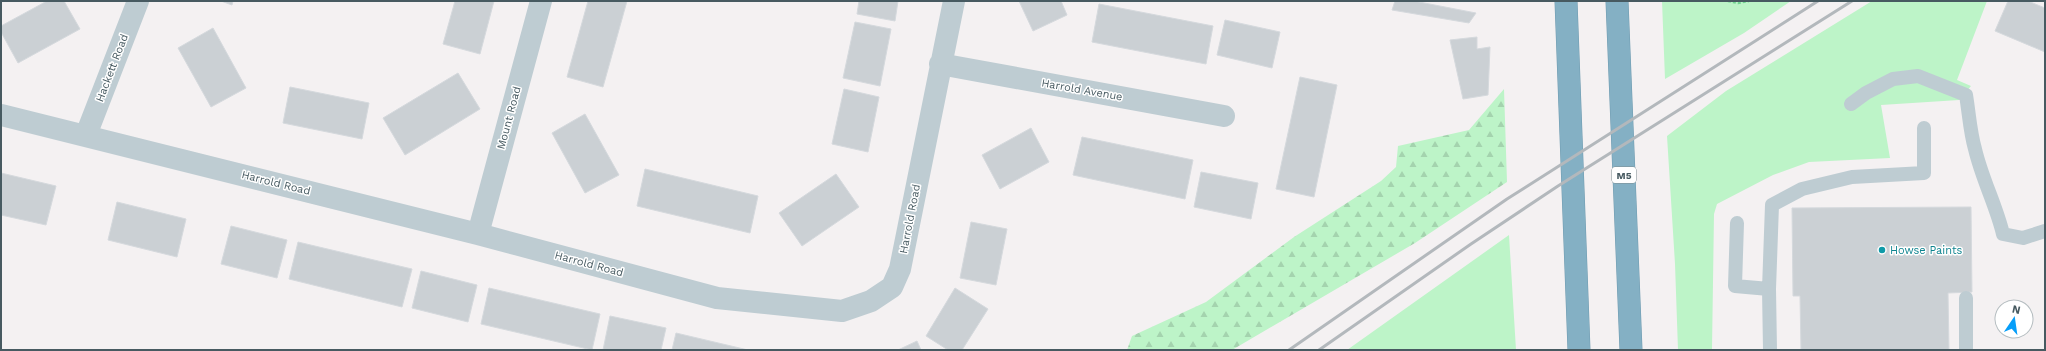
<svg xmlns="http://www.w3.org/2000/svg" width="2046" height="351" viewBox="0 0 2046 351" font-family="'Work Sans',sans-serif">
  <defs>
    <pattern id="forest-firs" width="22" height="20" patternUnits="userSpaceOnUse"><rect width="22" height="20" fill="#bdf4c8"/><path d="M5 1l3.5 6h-7zM16 11l3.5 6h-7z" fill="#a4d3ae"/></pattern>
  </defs>
  <rect width="100%" height="100%" fill="#f4f1f2"/>
  <path fill="#bdf4c8" d="M1662,1H1791L1744,33L1665,79Z
    M1872,1H1987L1957,80L1971,86L1959,100L1881,105L1890,158L1809,162L1773,175L1717,204L1714,214L1712,350H1678L1675,264L1667,136L1726,91Z
    M1509,235L1516,350H1347Z"/>
  <path fill="url(#forest-firs)" d="M1504,89L1507,182L1415,243L1232,350H1127L1132,336L1206,302L1294,237L1381,181L1396,167L1398,146L1469,130Z"/>
  <path fill="#cbd0d4" stroke="#d5d9dd" d="M47,1H64L80,29L18,63L1,32V26Z
    M221,1H233L232,5Z
    M455,1H494L480,54L443,44Z
    M588,1H627L603,87L567,77Z
    M859,1H898L895,21L857,14Z
    M1019,1H1061L1067,15L1033,31Z
    M1395,1H1414L1476,13L1469,23L1392,10Z
    M2008,1H2028L2045,8V52L1995,31Z
    M1099,4L1213,26L1206,64L1092,42Z
    M1225,20L1280,32L1272,68L1217,55Z
    M855,22L891,29L880,86L843,78Z
    M213,28L246,88L211,107L178,48Z
    M1477,37V49L1490,47L1488,95L1463,99L1450,40Z
    M458,73L480,109L405,155L383,118Z
    M1300,77L1337,85L1314,197L1276,189Z
    M290,87L369,103L362,139L283,123Z
    M844,89L879,97L868,152L832,144Z
    M585,114L619,175L585,193L552,133Z
    M1031,128L1049,162L1000,189L982,155Z
    M1082,137L1193,160L1185,199L1073,175Z
    M645,169L758,196L750,233L637,206Z
    M1201,172L1258,183L1251,219L1194,207Z
    M1,173L56,186L46,225L1,215Z
    M836,174L859,207L802,246L779,213Z
    M117,202L186,219L177,257L108,240Z
    M1971,207L1972,292L1948,293L1949,350H1801L1800,296H1793L1792,208Z
    M971,222L1007,229L996,285L960,278Z
    M231,226L287,240L277,278L221,264Z
    M298,242L412,269L402,307L289,279Z
    M421,271L477,285L468,322L412,308Z
    M489,288L600,314L592,350L481,324Z
    M955,288L988,309L962,350H948L926,336Z
    M610,316L666,328L661,350H603Z
    M676,333L748,350H672Z
    M917,341L921,350H898Z"/>
  <g fill="none" stroke-linecap="round" stroke-linejoin="round">
    <defs>
      <path id="motorway" d="M1566,1L1579,350
        M1617,1L1631,350"/>
    </defs>
    <use href="#motorway" stroke="#6f9bb0" stroke-width="23"/>
    <path stroke="#71d691" stroke-width="2.5" stroke-dasharray="3 2" stroke-linecap="butt" d="M1728,1L1738,3L1749,1"/>
    <path stroke="#beccd2" stroke-width="14" d="M1851,104L1866,93L1893,79L1918,76L1966,95C1969,113 1970,132 1975,149C1982,179 1996,205 2003,234L2023,238L2045,231
      M1737,223L1735,286L1769,289
      M1966,298V350
      M1770,350L1769,289L1772,205L1802,189L1852,177L1924,173V128"/>
    <path stroke="#beccd2" stroke-width="22" d="M940,64L1224,116
      M1,115L478,234L717,298L842,311L871,301L892,287L900,269L954,1
      M86,135L138,1
      M478,234L541,1"/>
    <use href="#motorway" stroke="#84b0c4" stroke-width="22"/>
    <path stroke="#b3b8bc" stroke-width="3" d="M1289,350L1507,199L1818,1
      M1319,350L1471,244L1558,186L1852,1"/>
  </g>
  <circle fill="#0f9aa8" stroke="#fff" stroke-width="1.5" cx="1882" cy="250" r="4"/>
  <g text-anchor="middle" dominant-baseline="central" stroke-width="3" stroke-linejoin="round" paint-order="stroke">
    <rect fill="#fff" stroke="#7e8c90" stroke-width="1" x="1612" y="167" width="24" height="16" rx="3"/>
    <g font-size="10" font-weight="bold" fill="#475a61">
      <text x="1624" y="175">M5</text>
    </g>
    <g font-size="11" fill="#475a61" stroke="#fff">
      <text transform="translate(112 68) rotate(-69)">Hackett Road</text>
      <text transform="translate(1082 90) rotate(10)">Harrold Avenue</text>
      <text transform="translate(509 118) rotate(-75)">Mount Road</text>
      <text transform="translate(276 183) rotate(14)">Harrold Road</text>
      <text transform="translate(910 219) rotate(-79)">Harrold Road</text>
      <text transform="translate(589 264) rotate(15)">Harrold Road</text>
    </g>
    <g font-size="11" fill="#0d838f" stroke="#fff" text-anchor="start">
      <text x="1890" y="250">Howse Paints</text>
    </g>
  </g>
  <rect width="2046" height="351" fill="none" stroke="#475a61" stroke-width="4"/>
  <g transform="translate(2014 319) rotate(13)"><circle r="19" fill="#ffffff" stroke="#b5bdc0"/>
  <path d="M0-3L7 15L0 10L-7 15Z" fill="#069ef9"/>
  <text y="-6" font-size="11" font-weight="bold" text-anchor="middle" fill="#475a61">N</text>
  </g>
</svg>
